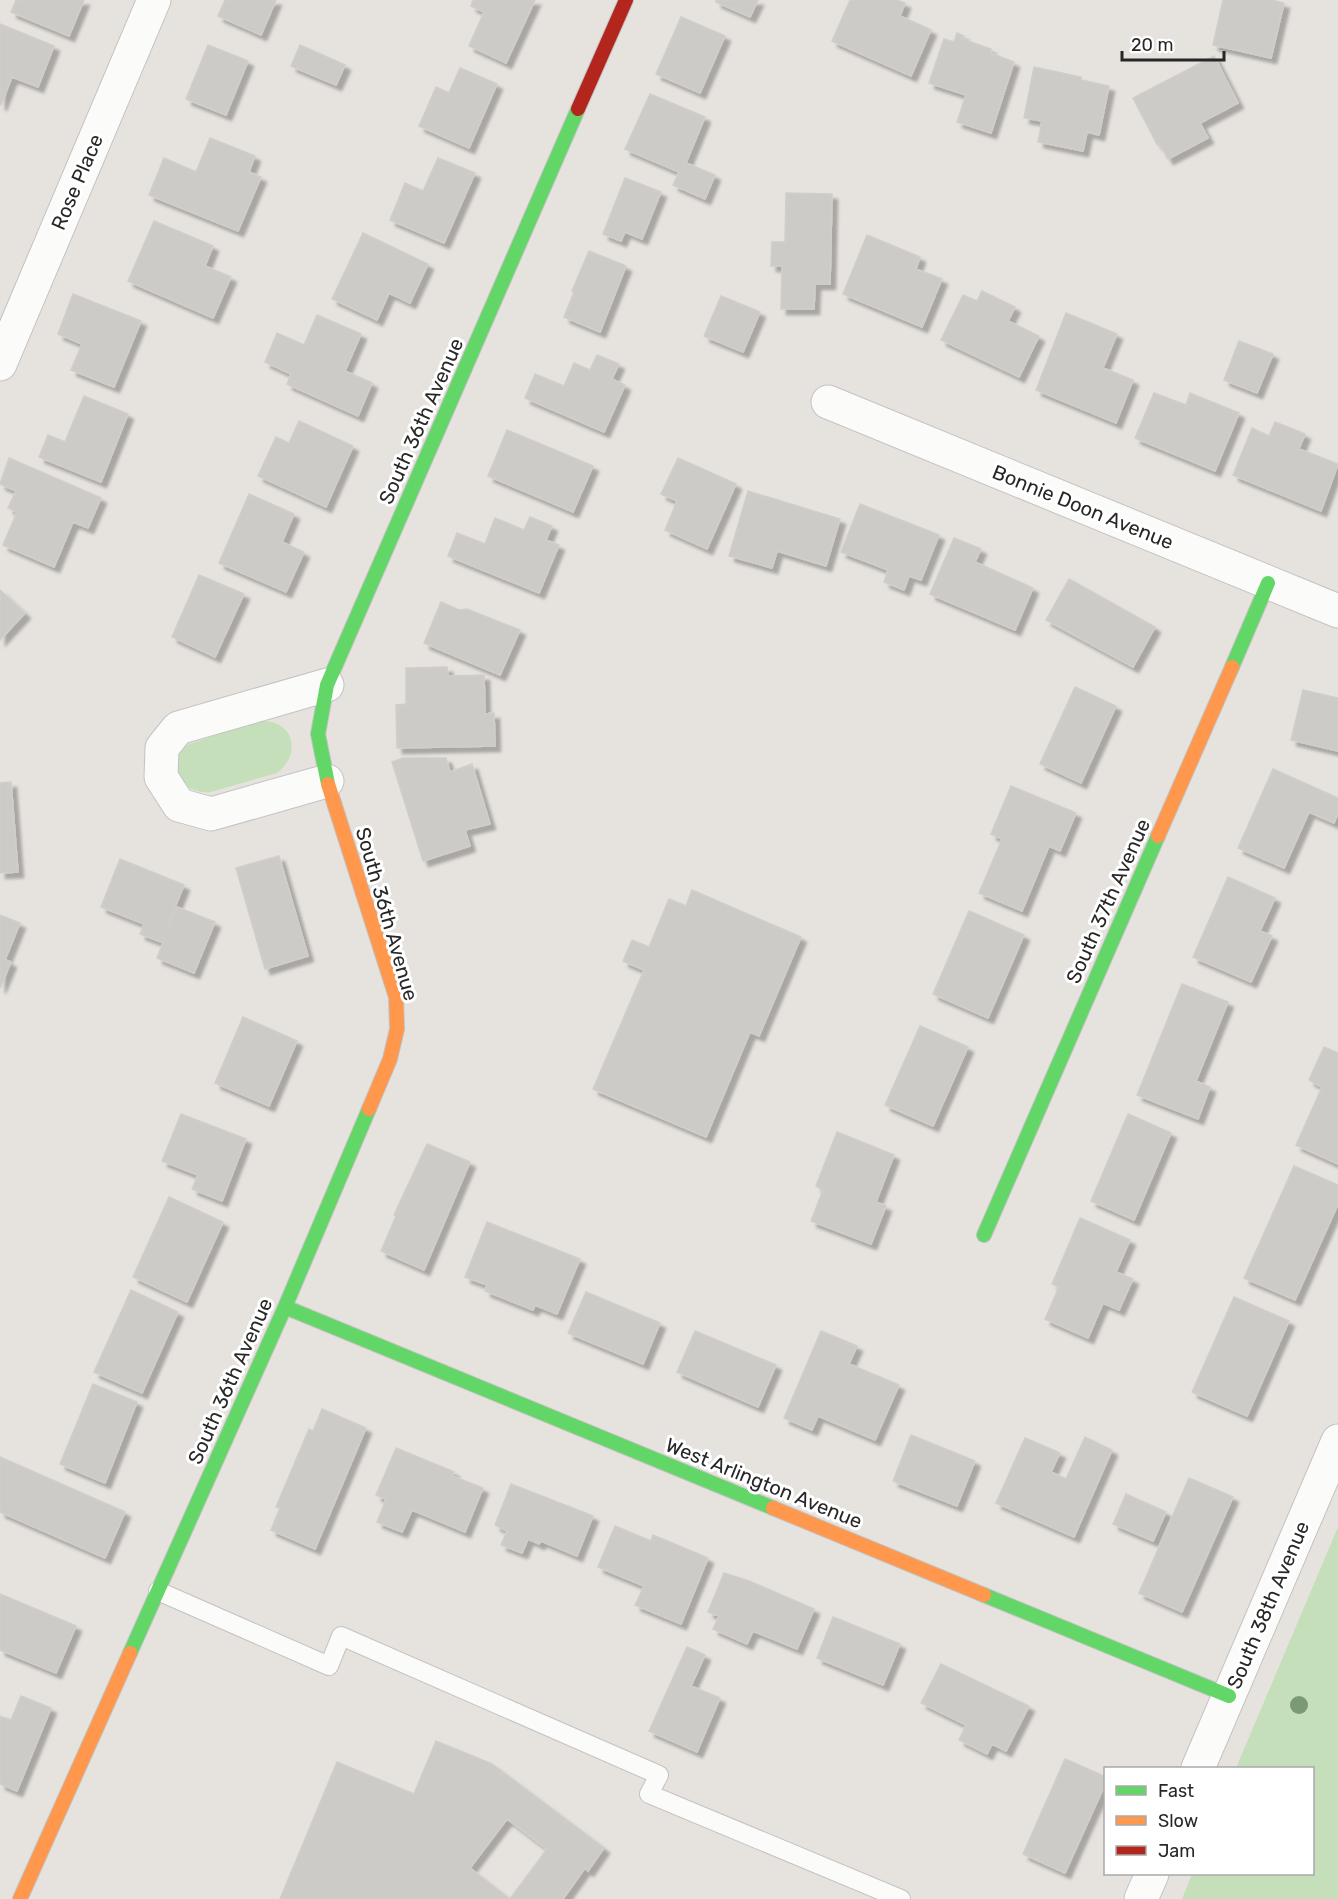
<svg xmlns="http://www.w3.org/2000/svg" width="1338" height="1899" viewBox="0 0 1338 1899" font-family="Rubik,sans-serif">
  <defs>
    <filter id="shadow"><feDropShadow dx="5.5" dy="5.5" stdDeviation="1.5" flood-color="#0004"/></filter>
  </defs>
  <rect width="100%" height="100%" fill="#e6e3de"/>
  <path fill="#c4dfb9" d="M260,721C293,719 303,753 277,773L211,792C181,795 164,764 189,744Z
    M1338,1527V1899H1182L1192,1874H1312V1768H1236Z"/>
  <path fill="#cdcbc7" stroke="#d1ceca" stroke-width="1.5" fill-rule="evenodd" filter="url(#shadow)" d="M16,0H84L69,36L11,12Z
    M225,0H276L261,35L218,16Z
    M473,0H535L506,63L469,46L484,12L471,6Z
    M716,0H758L750,17L716,2Z
    M850,0H897L905,3L900,16L931,30L911,76L832,41Z
    M1223,0H1272L1284,3L1271,58L1213,45Z
    M681,17L725,36L700,93L656,74Z
    M0,24L54,46L38,87L12,77L1,105L0,104Z
    M957,33L964,36L962,39L991,49L990,53L1014,62L991,133L957,122L966,95L929,83L944,39L954,42Z
    M208,45L248,61L226,115L186,99Z
    M300,45L345,65L336,85L291,66Z
    M1214,56L1238,103L1200,123L1208,138L1168,159L1159,143L1157,144L1133,98Z
    M1034,67L1081,77V80L1109,86L1099,135L1087,132L1083,151L1038,142L1042,121L1024,118Z
    M460,68L497,84L469,148L419,126L436,87L449,93Z
    M650,94L705,117L686,163L715,175L705,199L673,185L679,172L625,149Z
    M210,138L255,156L249,172L261,177L238,231L149,195L164,158L196,172Z
    M438,158L475,173L444,243L390,220L405,183L423,191Z
    M625,178L661,192L642,239L625,232L621,241L603,234Z
    M786,193L832,194L830,284H815L814,309H781L782,266H771L772,242H785Z
    M154,221L213,246L205,266L231,277L213,318L128,281Z
    M363,233L428,264L410,303L389,293L377,320L332,299Z
    M867,235L920,257L916,269L942,279L922,327L843,294Z
    M589,251L626,266L600,332L564,317L574,292L572,291Z
    M982,291L1015,307L1008,321L1039,336L1019,377L941,340L963,295L977,301Z
    M73,294L141,321L114,387L71,370L82,344L58,334Z
    M721,296L760,312L743,352L704,336Z
    M1066,313L1117,334L1103,368L1133,380L1116,423L1036,390Z
    M317,315L361,334L345,371L372,383L358,416L287,384L291,374L265,362L277,333L304,345Z
    M1239,341L1273,354L1257,393L1224,380Z
    M597,355L619,364L612,379L625,385L604,432L525,398L535,374L564,386L574,363L590,370Z
    M1154,393L1186,405L1190,393L1239,413L1215,471L1135,438Z
    M84,396L128,414L101,482L39,457L48,435L65,442Z
    M299,421L353,446L326,507L258,476L276,437L289,443Z
    M1275,422L1305,434L1299,449L1338,464L1321,511L1233,475L1252,428L1269,436Z
    M507,430L593,466L573,512L488,476Z
    M9,458L101,498L88,528L73,522L54,567L3,545L17,512L8,508L16,491L0,484Z
    M678,458L736,484L707,549L665,530L677,501L661,494Z
    M748,491L840,519L826,566L777,551L772,568L729,556Z
    M249,494L294,514L282,542L304,552L286,592L219,563Z
    M860,504L939,535L921,580L909,576L904,590L884,582L888,570L841,552Z
    M530,517L552,526L546,540L559,545L539,593L448,556L457,533L485,544L495,518L524,530Z
    M954,538L981,549L975,562L1033,588L1015,630L930,594Z
    M199,575L244,594L215,657L172,637Z
    M1069,579L1155,627L1133,667L1046,620Z
    M0,590L25,613L0,640Z
    M441,602L459,610L467,609L520,630L500,675L424,643Z
    M447,667L448,676L484,675L485,714L494,713L495,746L397,748L396,705L406,704V668Z
    M1075,687L1116,706L1081,783L1040,764Z
    M1303,690L1338,698V751L1291,740Z
    M403,758H446L450,772L472,764L490,824L465,830L470,846L423,861L392,762Z
    M1273,769L1338,798V813L1334,823L1309,812L1284,868L1238,848Z
    M11,782L18,872L0,873V783Z
    M1011,786L1076,813L1060,851L1049,846L1022,911L979,893L1002,839L991,834Z
    M279,856L308,956L265,969L236,868Z
    M120,859L184,885L161,942L140,934L144,924L101,907Z
    M1228,877L1275,898L1260,931L1272,936L1251,982L1193,957Z
    M692,890L801,937L759,1036L750,1032L706,1137L593,1089L644,970L623,961L632,940L649,947L669,899L686,906Z
    M177,907L215,922L194,973L157,958Z
    M969,911L1024,935L988,1018L933,994Z
    M0,915L20,923L5,960L11,962L0,988Z
    M1182,984L1228,1002L1196,1081L1210,1087L1198,1119L1137,1095Z
    M243,1017L297,1041L269,1106L215,1083Z
    M920,1026L968,1047L933,1126L885,1105Z
    M1324,1047L1338,1053V1164L1296,1145L1322,1087L1309,1080Z
    M181,1114L246,1139L222,1201L192,1189L198,1175L162,1161Z
    M1128,1114L1171,1133L1134,1220L1091,1201Z
    M837,1132L894,1155L876,1202L886,1206L871,1244L811,1221L823,1190L816,1186Z
    M427,1144L470,1162L424,1270L381,1251L396,1216L394,1215Z
    M1294,1166L1338,1185V1204L1295,1300L1244,1278Z
    M169,1197L223,1222L187,1302L133,1277Z
    M1080,1218L1130,1240L1116,1272L1133,1279L1119,1310L1103,1303L1088,1338L1045,1319L1059,1287L1052,1284Z
    M487,1222L580,1259L557,1314L535,1305L533,1310L485,1291L487,1285L465,1277Z
    M131,1290L178,1312L142,1393L94,1372Z
    M586,1292L660,1323L643,1364L568,1333Z
    M1234,1297L1289,1321L1247,1416L1192,1392Z
    M695,1331L776,1365L758,1407L677,1372Z
    M821,1331L857,1346L849,1364L899,1385L875,1440L818,1416L812,1430L784,1418Z
    M93,1384L137,1402L105,1483L60,1464Z
    M322,1409L366,1428L315,1549L271,1530L280,1508L276,1507L309,1429L313,1431Z
    M911,1435L975,1461L957,1506L893,1481Z
    M1085,1437L1112,1450L1074,1537L996,1503L1025,1438L1060,1453L1051,1472L1066,1479Z
    M396,1448L454,1472L452,1476L483,1488L465,1532L412,1510L402,1532L377,1522L386,1499L376,1495Z
    M0,1457L125,1512L105,1558L0,1512Z
    M1189,1478L1233,1497L1182,1612L1139,1593Z
    M511,1484L593,1516L577,1556L541,1541L539,1544L528,1539L522,1553L501,1545L507,1531L495,1525Z
    M1126,1494L1166,1512L1153,1541L1113,1524Z
    M615,1526L651,1541L653,1535L708,1558L681,1624L635,1605L644,1586L598,1567Z
    M724,1573L749,1581L814,1609L797,1649L753,1631L747,1644L713,1629L719,1616L708,1612Z
    M0,1594L76,1626L56,1673L0,1650Z
    M833,1617L900,1644L883,1685L817,1658Z
    M687,1647L705,1655L691,1686L720,1698L697,1752L649,1731Z
    M941,1664L1029,1706L1006,1751L992,1744L987,1754L959,1740L966,1725L921,1703Z
    M21,1696L51,1708L17,1791L0,1784V1716L11,1720Z
    M436,1741L492,1764L604,1848L588,1871L585,1868L563,1899H280L337,1762L414,1794ZM507,1819L547,1849L510,1899L470,1868Z
    M1065,1759L1106,1777V1782L1065,1873L1023,1854Z"/>
  <g fill="none" stroke-linecap="round" stroke-linejoin="round">
    <defs>
      <path id="lane" d="M158,1591L329,1666L341,1636L659,1775L649,1794L901,1899"/>
      <path id="street" d="M0,364L154,0
        M828,402L1338,611
        M327,781L211,814L179,805L161,777L162,748L178,728L327,685
        M1198,1768L1338,1441
        M1141,1899L1152,1874"/>
      <path id="fast" d="M1232,667L1268,583
        M328,784L318,734L327,685L578,109
        M984,1235L1158,836
        M285,1307L773,1508
        M984,1595L1229,1696
        M130,1653L285,1307L369,1109"/>
      <path id="slow" d="M328,784L396,997L397,1029L390,1059L369,1109
        M1158,836L1232,667
        M773,1508L984,1595
        M20,1899L130,1653"/>
      <path id="jam" d="M578,109L626,0"/>
    </defs>
    <use href="#lane" stroke="#c4c2c3" stroke-width="20"/>
    <use href="#street" stroke="#c4c2c3" stroke-width="35"/>
    <use href="#fast" stroke="#c4c2c3" stroke-width="16"/>
    <use href="#slow" stroke="#c4c2c3" stroke-width="16"/>
    <use href="#jam" stroke="#c4c2c3" stroke-width="16"/>
    <use href="#lane" stroke="#fbfbfa" stroke-width="18"/>
    <use href="#street" stroke="#fbfbfa" stroke-width="33"/>
    <use href="#fast" stroke="#63d668" stroke-width="14"/>
    <use href="#slow" stroke="#ff974d" stroke-width="14"/>
    <use href="#jam" stroke="#b3261e" stroke-width="14"/>
  </g>
  <circle fill="#7b9a74" cx="1299" cy="1705" r="9"/>
  <g text-anchor="middle" dominant-baseline="central" stroke-width="6" stroke-linejoin="round" paint-order="stroke">
    <g font-size="20" fill="#272727" stroke="#fff">
      <text transform="translate(77 182) rotate(-67)">Rose Place</text>
      <text transform="translate(421 421) rotate(-66)">South 36th Avenue</text>
      <text transform="translate(1083 507) rotate(22)">Bonnie Doon Avenue</text>
      <text transform="translate(1108 901) rotate(-66)">South 37th Avenue</text>
      <text transform="translate(387 914) rotate(74)">South 36th Avenue</text>
      <text transform="translate(230 1381) rotate(-66)">South 36th Avenue</text>
      <text transform="translate(764 1483) rotate(22)">West Arlington Avenue</text>
      <text transform="translate(1268 1605) rotate(-67)">South 38th Avenue</text>
    </g>
  </g>
  <rect x="1104" y="1767" width="210" height="108" fill="#ffffff" stroke="#a9a9a9" stroke-width="1.5"/>
  <rect x="1116" y="1786" width="30" height="9" fill="#63d668" stroke="#a9a9a9" stroke-width="1.5"/>
  <text x="1158" y="1797" font-size="18" fill="#272727">Fast</text>
  <rect x="1116" y="1816" width="30" height="9" fill="#ff974d" stroke="#a9a9a9" stroke-width="1.5"/>
  <text x="1158" y="1827" font-size="18" fill="#272727">Slow</text>
  <rect x="1116" y="1846" width="30" height="9" fill="#b3261e" stroke="#a9a9a9" stroke-width="1.5"/>
  <text x="1158" y="1857" font-size="18" fill="#272727">Jam</text>
  <path d="M1122 51v9h102v-9" fill="none" stroke="#272727" stroke-width="3"/>
  <text x="1131" y="51" font-size="18" fill="#272727" stroke="#ffffff" stroke-width="4.5" paint-order="stroke">20 m</text>
</svg>
